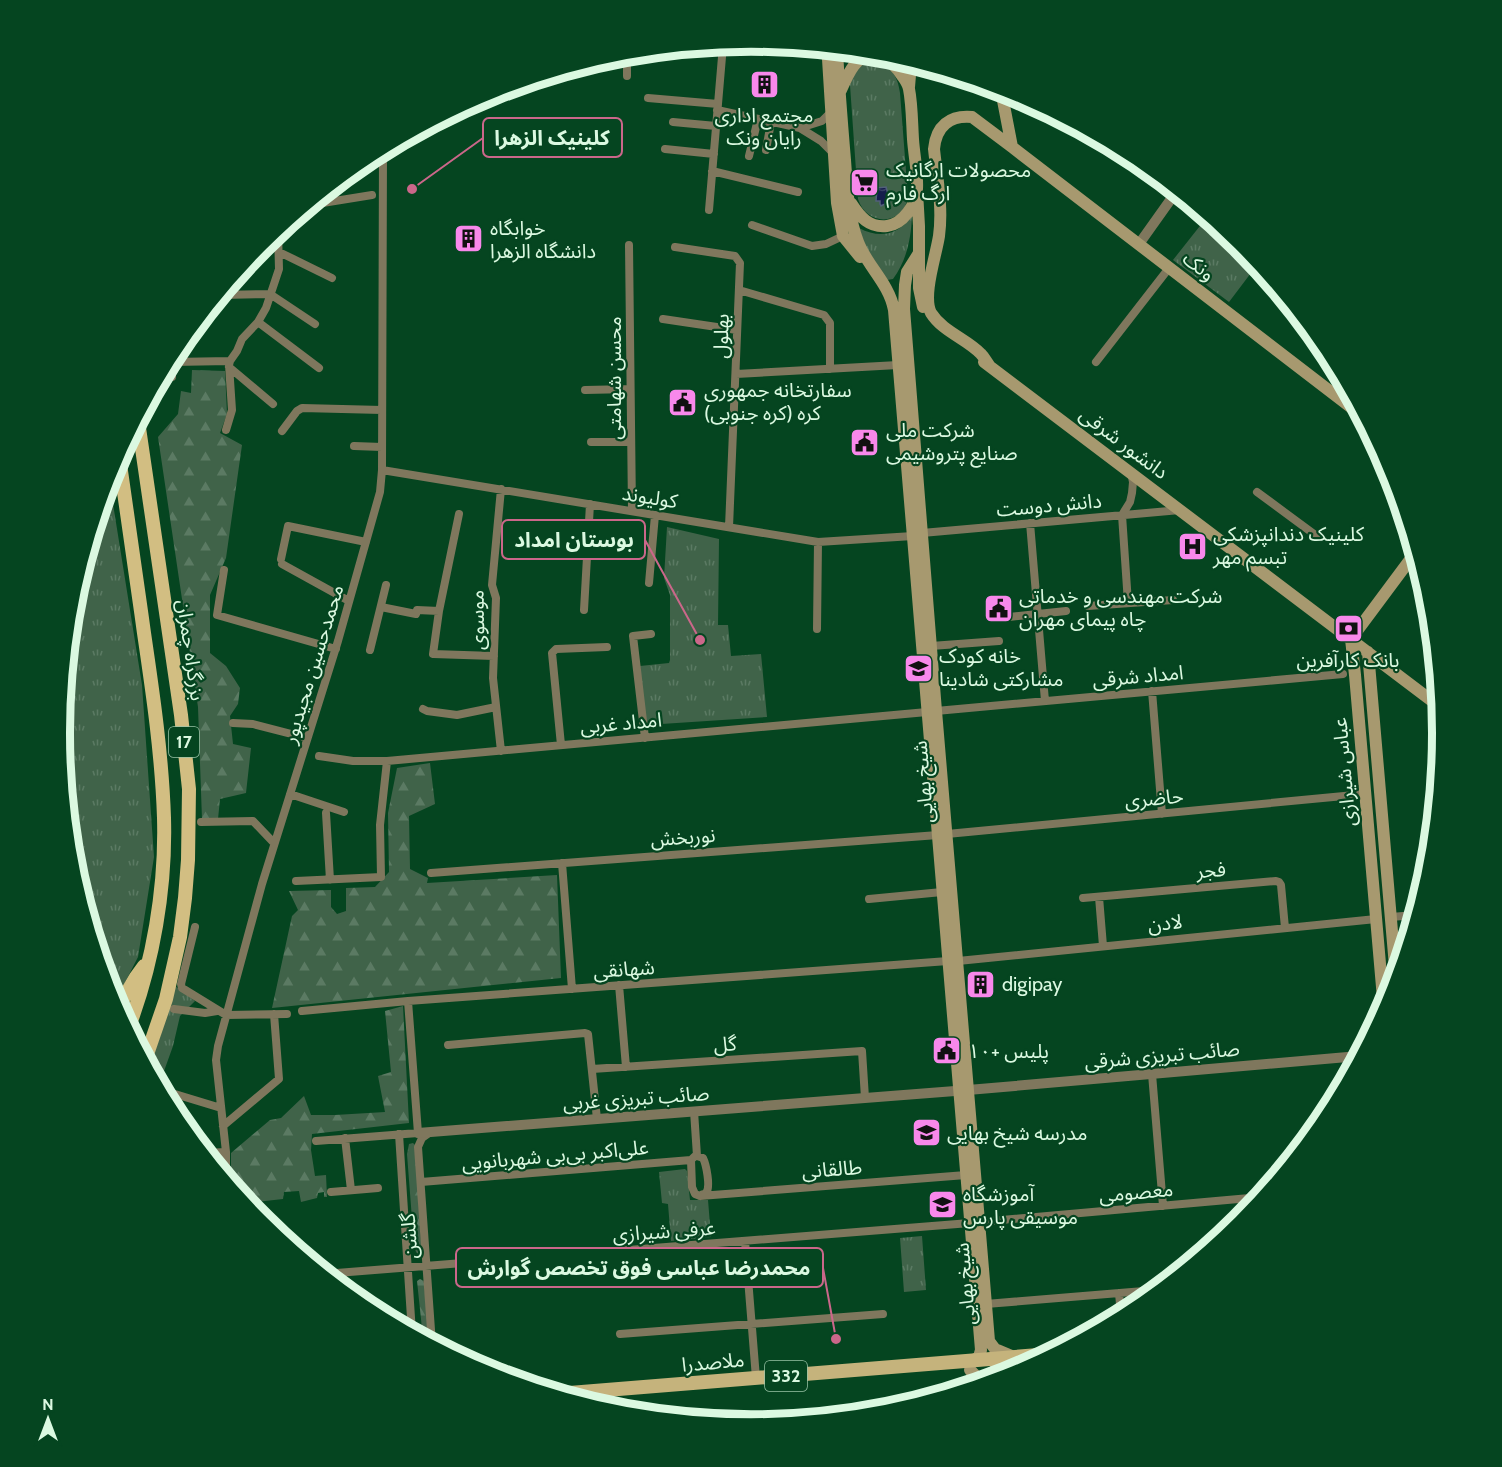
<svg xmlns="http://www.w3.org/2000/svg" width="1502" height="1467" viewBox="0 0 1502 1467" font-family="Cabin,'Noto Sans Arabic',sans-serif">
  <defs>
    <pattern id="grass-tufts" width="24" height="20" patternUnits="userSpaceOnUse" patternTransform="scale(1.5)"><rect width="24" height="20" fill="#406349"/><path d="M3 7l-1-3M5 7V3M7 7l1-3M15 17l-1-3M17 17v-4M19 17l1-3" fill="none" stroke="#5b7a63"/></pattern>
    <pattern id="forest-firs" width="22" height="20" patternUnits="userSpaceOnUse" patternTransform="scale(1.5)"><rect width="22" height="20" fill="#406349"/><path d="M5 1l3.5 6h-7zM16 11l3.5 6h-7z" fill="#5b7a63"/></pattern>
    <pattern id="water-waves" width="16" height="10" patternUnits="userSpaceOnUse" patternTransform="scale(1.5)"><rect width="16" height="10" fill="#161e4c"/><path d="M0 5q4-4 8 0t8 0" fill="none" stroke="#373f66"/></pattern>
  </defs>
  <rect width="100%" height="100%" fill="#054520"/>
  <path fill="url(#grass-tufts)" d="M868,61C888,60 898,75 900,93L908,197C903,226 867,227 858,199L850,85C852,73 858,67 868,61Z
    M912,216C911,238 907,260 893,279L887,280L883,277L864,243L859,228C880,239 898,235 912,216Z
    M1207,217L1240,245L1257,265L1229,302L1173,260Z
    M109,479L142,685L154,857L138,957L115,1002L73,868L60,733L73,598Z
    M667,527L719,539L718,625H728L731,656L761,654L767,717L646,725L640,666L669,663L670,660V595L664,578Z
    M175,986L195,1001L180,1016L173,1046L159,1085L149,1067L160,1037Z
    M685,1169L687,1171L690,1200H708L711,1237L671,1241L668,1204L662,1203L659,1172Z
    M922,1236L926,1290L904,1292L900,1238Z"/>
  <path fill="url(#forest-firs)" d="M192,370L225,371L227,414L220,433L242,445L226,558L210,595V653L226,666L240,688L238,704L230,716L233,744L251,748L246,793L220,799L218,819H202L198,707L158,437L178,414L181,391L191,393Z
    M430,763L435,804L409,816L410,869L428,878L427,883L557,875L561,978L272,1008L292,916L298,910L289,891L331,890V907L337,914L346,911V888L375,887L389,872L388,813L397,768Z
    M403,1006L409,1123L312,1134L311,1150L315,1176L326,1175L327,1197H324V1192L318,1193L317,1198L301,1202L299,1191L284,1192L283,1199L256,1202L252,1211L231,1184V1153L270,1120L281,1118L304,1096L311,1115H335L385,1112L378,1076L391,1072L385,1011Z
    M413,1143L415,1145L422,1257L416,1252L414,1245L407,1154L409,1144Z
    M420,1279L424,1281L429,1342L423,1338L417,1281Z"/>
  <path fill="url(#water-waves)" stroke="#516079" stroke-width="1.5" d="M886,187L890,201H886L885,204L881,206L880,204V201H876L877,188Z"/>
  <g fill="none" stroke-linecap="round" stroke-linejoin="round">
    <path stroke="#7f775d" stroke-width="8" d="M627,54V76
      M648,98L718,104
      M717,110L800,128L821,141L833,153
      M673,122L716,126
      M800,128L822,121L831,112
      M665,149L714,154
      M766,150L771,122
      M749,156L758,119
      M712,171L798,192
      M310,205L372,195
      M709,210L723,45
      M752,225L812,246L826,244L843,236
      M629,245L632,511
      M675,247L735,256L740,263L729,527
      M279,252L332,278
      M739,290L824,315L830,323V369
      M270,294L315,324
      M221,295L270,294
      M663,319L737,330
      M258,322L319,368
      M172,358V377
      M172,362L230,361
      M1096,362L1169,268
      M229,367L273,404
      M736,374L898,365
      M585,390L630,389
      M226,430L232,410L229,365L230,361L237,351L242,339L258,322L266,308L279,269L278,231
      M282,431L297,411L302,408L382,410
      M591,442H631
      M354,446L382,447
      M382,470L818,542L913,536
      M501,489L492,585L496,598L493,678L501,751
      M1257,492L1318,537
      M459,514L439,611L433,654L494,656
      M1030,523L1045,701
      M922,533L1180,510
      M281,559L288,526L366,542
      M282,564L349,601
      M224,570L217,615L336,649
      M649,583L655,515
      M1128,603L1122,515L1130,502L1132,493L1133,482L1131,473
      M1088,606L1173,600
      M381,607L416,614L417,610L439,611
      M584,610L590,504
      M1009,617L1066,611
      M817,629L818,542
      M931,646L999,641
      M370,650L386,585
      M1152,691L1162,814
      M423,709L427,711L457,715L496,707
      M936,711L1343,674
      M233,723L253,724L307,738
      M645,738L633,636L651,634
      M561,745L552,653L556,649L607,647
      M319,756L353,761H387L927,712
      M290,794L344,812
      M326,813L330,880
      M201,822L253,821L274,843
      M947,834L1365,794
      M562,863L572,989
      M431,873L938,835
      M296,881L381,877L380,825L387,761
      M1099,897L1103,946
      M1083,898L1276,881L1279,882L1281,885L1285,928
      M869,899L942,892
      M1391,917L1415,915
      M195,927L181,984L182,988L226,1015L287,1014
      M958,961L1376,919
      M619,985L626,1067
      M174,1009L205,1013L217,1011
      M302,1011L408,1001L948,961
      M448,1045L585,1033L588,1034L597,1119
      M592,1069L862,1051L865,1098
      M1152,1074L1163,1206
      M165,1091L221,1108
      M694,1111L697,1156
      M223,1126L279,1079L274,1014
      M429,1133L422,1138L418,1147L432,1344
      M399,1134L412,1333
      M345,1138L351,1190
      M316,1141L418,1133L408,1001
      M205,1153L226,1152
      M697,1156L703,1158C706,1164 711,1187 706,1193C705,1194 703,1194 701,1195
      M694,1157L691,1160L692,1187L695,1194L700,1196
      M226,1178V1152L216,1060L218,1046L262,884L338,641L380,492L382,470L383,150
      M421,1182L691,1160
      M331,1192L378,1188
      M700,1196L966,1175
      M979,1222L1261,1197
      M745,1241L756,1378
      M324,1274L970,1223
      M1119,1293L1121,1316
      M986,1304L1156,1290
      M620,1334L883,1314"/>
    <path stroke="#7f775d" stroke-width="10" d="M1139,244L1176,192
      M418,1133L968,1090L1359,1056"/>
    <path stroke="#a7996f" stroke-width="12" d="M834,50L828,59L837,203L843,236L860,257
      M837,51C839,87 842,124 845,160C847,187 848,216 858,242C867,266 889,283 894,310L981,1350L979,1357L972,1361
      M909,87L911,63
      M1001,90L1012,147
      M840,92C845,82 849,69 858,61C875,46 893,61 903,77C905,80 908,84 909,89C912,104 912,123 913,139C914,155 918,173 917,189C916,205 903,224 887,226C869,228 860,217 851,203
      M917,191L919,226V288L923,307
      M919,253L907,272L905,285L904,309L936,711L983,1269L989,1341L995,1349L1014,1357
      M984,362L1440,707
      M989,365C986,361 984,357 981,354C967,339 943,332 931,313C922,296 936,256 939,236C943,207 937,178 934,149C936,126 950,115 972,117L1012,147L1361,415
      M1368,652L1396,978
      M1384,1010L1355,675L1351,639L1415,553
      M970,1370L977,1377L980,1383
      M989,1381L996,1368"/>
    <path stroke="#c5b37c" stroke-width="14" d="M557,1394L1051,1354"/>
    <path stroke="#d2be82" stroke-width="14" d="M138,421L181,715L189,789L188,860L185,898L180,937L166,999L145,1060
      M119,457C127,515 136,574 144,633C153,694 162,756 164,818C166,888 153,964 128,1029
      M118,1008L136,977L144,966"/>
  </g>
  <defs>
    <symbol id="building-square" viewBox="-11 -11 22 22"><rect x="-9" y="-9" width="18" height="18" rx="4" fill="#f888eb" stroke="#054520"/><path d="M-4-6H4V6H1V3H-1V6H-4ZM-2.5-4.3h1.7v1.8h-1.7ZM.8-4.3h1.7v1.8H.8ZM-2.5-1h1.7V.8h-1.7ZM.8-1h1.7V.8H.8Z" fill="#111"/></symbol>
    <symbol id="supermarket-square" viewBox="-11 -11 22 22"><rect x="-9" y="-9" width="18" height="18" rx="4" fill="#f888eb" stroke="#054520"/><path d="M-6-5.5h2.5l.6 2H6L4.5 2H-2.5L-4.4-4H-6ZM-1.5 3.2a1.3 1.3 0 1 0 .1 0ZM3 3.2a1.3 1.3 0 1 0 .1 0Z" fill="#111"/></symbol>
    <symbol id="civic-square" viewBox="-11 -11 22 22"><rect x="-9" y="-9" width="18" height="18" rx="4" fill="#f888eb" stroke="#054520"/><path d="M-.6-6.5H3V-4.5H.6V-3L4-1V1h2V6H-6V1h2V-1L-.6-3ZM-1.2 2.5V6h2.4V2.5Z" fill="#111"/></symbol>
    <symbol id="hospital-square" viewBox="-11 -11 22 22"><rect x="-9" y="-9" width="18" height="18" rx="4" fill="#f888eb" stroke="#054520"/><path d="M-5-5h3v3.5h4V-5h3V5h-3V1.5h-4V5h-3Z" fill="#111"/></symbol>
    <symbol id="bank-square" viewBox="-11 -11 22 22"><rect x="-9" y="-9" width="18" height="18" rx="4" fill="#f888eb" stroke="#054520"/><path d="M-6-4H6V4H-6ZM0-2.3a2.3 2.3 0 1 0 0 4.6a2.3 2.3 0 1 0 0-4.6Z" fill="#111"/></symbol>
    <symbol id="school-square" viewBox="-11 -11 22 22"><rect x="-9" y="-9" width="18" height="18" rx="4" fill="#f888eb" stroke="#054520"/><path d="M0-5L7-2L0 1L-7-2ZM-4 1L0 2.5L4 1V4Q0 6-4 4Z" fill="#111"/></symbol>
    <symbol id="university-square" viewBox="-11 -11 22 22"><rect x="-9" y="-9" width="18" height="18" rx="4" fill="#f888eb" stroke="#054520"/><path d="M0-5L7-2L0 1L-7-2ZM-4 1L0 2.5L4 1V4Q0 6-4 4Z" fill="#111"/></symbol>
  </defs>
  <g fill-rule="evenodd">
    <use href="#building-square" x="748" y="68" width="33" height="33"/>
    <use href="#supermarket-square" x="848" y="166" width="33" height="33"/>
    <use href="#building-square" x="452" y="222" width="33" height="33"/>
    <use href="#civic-square" x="666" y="386" width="33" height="33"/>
    <use href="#civic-square" x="848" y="426" width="33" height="33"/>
    <use href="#hospital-square" x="1176" y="530" width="33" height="33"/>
    <use href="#civic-square" x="982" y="592" width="33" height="33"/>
    <use href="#bank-square" x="1332" y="612" width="33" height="33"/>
    <use href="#school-square" x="902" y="652" width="33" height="33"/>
    <use href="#building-square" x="964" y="968" width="33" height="33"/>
    <use href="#civic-square" x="930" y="1034" width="33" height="33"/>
    <use href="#school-square" x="910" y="1116" width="33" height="33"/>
    <use href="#university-square" x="926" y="1188" width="33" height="33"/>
  </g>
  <g text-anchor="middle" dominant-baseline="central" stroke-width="4.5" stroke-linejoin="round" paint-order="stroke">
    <g fill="#054520" stroke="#9bc3a7" stroke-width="1.5">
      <rect x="169" y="727" width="30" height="30" rx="4.5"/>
      <rect x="765" y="1361" width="42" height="30" rx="4.5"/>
    </g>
    <g font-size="18" font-weight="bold" fill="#dbf9e1">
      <text x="184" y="742">17</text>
      <text x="786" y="1376">332</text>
    </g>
    <g font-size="20" fill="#dbf9e1" stroke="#054520" text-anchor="start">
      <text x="764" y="115" text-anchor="middle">مجتمع اداری<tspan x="764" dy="23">رایان ونک</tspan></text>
      <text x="886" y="170">محصولات ارگانیک<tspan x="886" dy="23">ارگ فارم</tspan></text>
      <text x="490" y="228">خوابگاه<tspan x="490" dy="23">دانشگاه الزهرا</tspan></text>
      <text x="704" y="390">سفارتخانه جمهوری<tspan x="704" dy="23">کره (کره جنوبی)</tspan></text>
      <text x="886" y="430">شرکت ملی<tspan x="886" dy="23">صنایع پتروشیمی</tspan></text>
      <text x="1213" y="534">کلینیک دندانپزشکی<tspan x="1213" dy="23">تبسم مهر</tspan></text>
      <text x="1019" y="596">شرکت مهندسی و خدماتی<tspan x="1019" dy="23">چاه پیمای مهران</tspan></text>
      <text x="939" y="656">خانه کودک<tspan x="939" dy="23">مشارکتی شادینا</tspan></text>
      <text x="1348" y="660" text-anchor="middle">بانک کارآفرین</text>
      <text x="1002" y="984">digipay</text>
      <text x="968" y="1051">پلیس +۱۰</text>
      <text x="947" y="1133">مدرسه شیخ بهایی</text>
      <text x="963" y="1194">آموزشگاه<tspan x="963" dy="23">موسیقی پارس</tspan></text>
    </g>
    <g font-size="20" fill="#dbf9e1" stroke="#054520">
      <text transform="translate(1199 266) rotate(38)">ونک</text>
      <text transform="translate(721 336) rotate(-88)">بهلول</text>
      <text transform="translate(614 378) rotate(-90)">محسن شهامتی</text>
      <text transform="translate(1124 443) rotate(37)">دانشور شرقی</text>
      <text transform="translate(650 497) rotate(9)">کولیوند</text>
      <text transform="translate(1049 505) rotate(-5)">دانش دوست</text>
      <text transform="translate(477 620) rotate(-91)">موسوی</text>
      <text transform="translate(191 650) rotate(82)">بزرگراه چمران</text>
      <text transform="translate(313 664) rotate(-73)">محمدحسین مجیدپور</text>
      <text transform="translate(1138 676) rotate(-5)">امداد شرقی</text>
      <text transform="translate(621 723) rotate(-5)">امداد غربی</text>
      <text transform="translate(1344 772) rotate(-95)">عباس شیرازی</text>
      <text transform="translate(923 782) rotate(-95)">شیخ بهایی</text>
      <text transform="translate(1154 798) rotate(-5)">حاضری</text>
      <text transform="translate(683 837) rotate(-4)">نوربخش</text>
      <text transform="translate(1211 870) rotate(-5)">فجر</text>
      <text transform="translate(1165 923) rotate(-6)">لادن</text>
      <text transform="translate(624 969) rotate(-4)">شهانقی</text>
      <text transform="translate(725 1044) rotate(-4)">گل</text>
      <text transform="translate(1162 1055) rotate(-5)">صائب تبریزی شرقی</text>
      <text transform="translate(636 1098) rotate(-4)">صائب تبریزی غربی</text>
      <text transform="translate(555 1155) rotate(-5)">علی‌اکبر بی‌بی شهربانویی</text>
      <text transform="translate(832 1169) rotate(-4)">طالقانی</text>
      <text transform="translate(1136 1192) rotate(-5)">معصومی</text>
      <text transform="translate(664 1231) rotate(-4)">عرفی شیرازی</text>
      <text transform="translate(409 1236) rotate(-94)">گلشن</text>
      <text transform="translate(965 1284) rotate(-95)">شیخ بهایی</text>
      <text transform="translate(713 1362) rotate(-5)">ملاصدرا</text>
    </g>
  </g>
  <path d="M0 0H1502V1467H0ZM70 733a681 681 0 1 1 1362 0a681 681 0 1 1-1362 0Z" fill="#054520" fill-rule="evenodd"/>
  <path fill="none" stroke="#dbf9e1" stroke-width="8" d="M70 733a681 681 0 1 1 1362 0a681 681 0 1 1-1362 0Z"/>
  <path fill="none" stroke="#cb678a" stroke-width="2" d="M412 189L483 138M700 640L645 540M836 1339L823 1268"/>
  <g fill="#cb678a" stroke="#054520" stroke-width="2">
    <circle cx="412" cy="189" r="6"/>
    <circle cx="700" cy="640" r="6"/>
    <circle cx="836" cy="1339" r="6"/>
  </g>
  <g fill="#054520" stroke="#cb678a" stroke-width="2">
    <rect x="483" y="118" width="139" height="39" rx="6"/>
    <rect x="502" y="520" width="143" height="39" rx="6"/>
    <rect x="456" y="1248" width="367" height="39" rx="6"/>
  </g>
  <g font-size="21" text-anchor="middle" font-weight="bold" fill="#dbf9e1">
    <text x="552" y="145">کلینیک الزهرا</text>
    <text x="574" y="547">بوستان امداد</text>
    <text x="639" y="1275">محمدرضا عباسی فوق تخصص گوارش</text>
  </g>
  <g transform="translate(48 1419)" stroke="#054520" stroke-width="4.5" paint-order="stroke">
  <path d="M0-4.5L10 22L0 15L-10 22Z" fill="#dbf9e1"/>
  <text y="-9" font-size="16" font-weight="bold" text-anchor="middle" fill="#dbf9e1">N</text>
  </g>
</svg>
